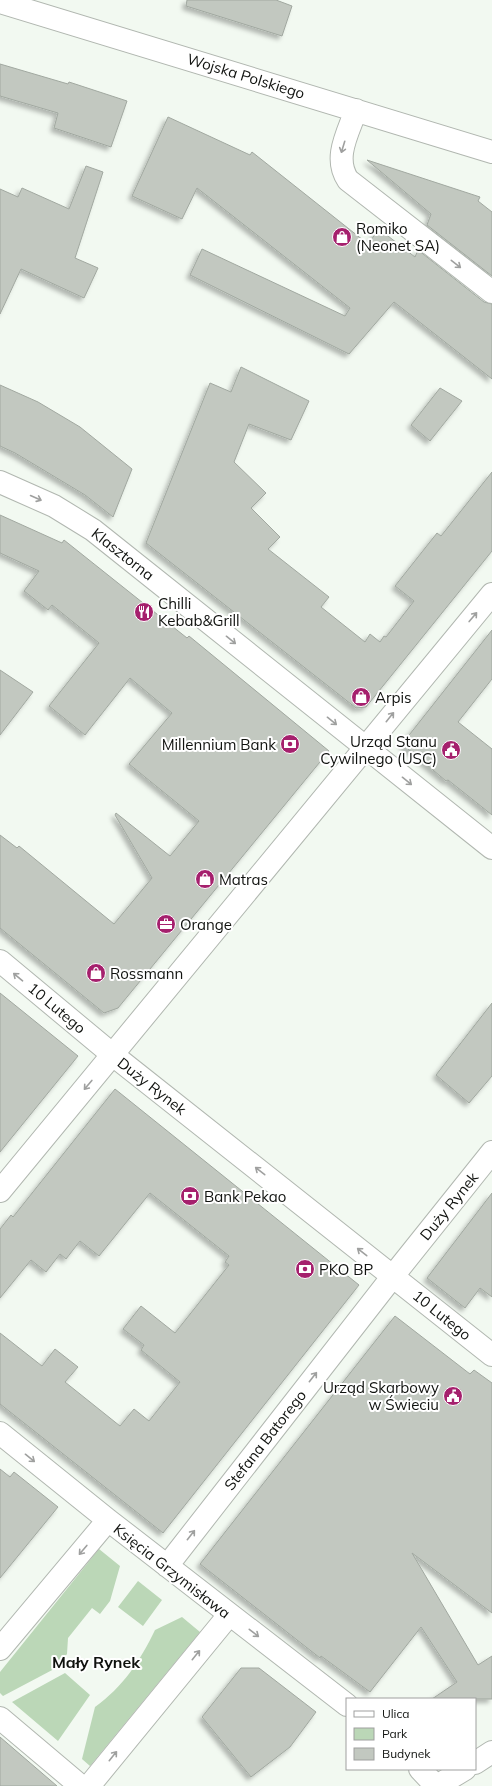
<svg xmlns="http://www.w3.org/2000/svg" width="492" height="1786" viewBox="0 0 492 1786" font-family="Mulish,sans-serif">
  <defs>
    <filter id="shadow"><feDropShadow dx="-3.5" dy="3.5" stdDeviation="2" flood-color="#0004"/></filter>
  </defs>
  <rect width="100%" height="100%" fill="#f2f9f1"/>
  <path fill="#bbd7b7" d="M99,1549L120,1566L110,1601L100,1614L92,1608L68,1638L67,1654L56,1668L3,1696L0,1693V1672Z
    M138,1581L162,1600L143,1626L118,1607Z
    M182,1617L200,1632L90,1766L82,1759L95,1707C123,1687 140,1661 155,1630Z
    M65,1673L90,1695L58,1741L12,1702Z"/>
  <path fill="#c2c8c0" stroke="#a1a8a0" filter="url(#shadow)" d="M187,0H276L292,6L282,36L186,6Z
    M0,64L68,84L69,82L127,101L111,147L54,128L58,113L0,96Z
    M168,117L250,155L252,152L368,244L379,229L415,257L418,250L484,302L492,304V379L394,302L349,354L190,275L202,249L345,316L350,308L197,188L182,219L132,196Z
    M367,160L480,197L478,201L492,212V276L427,225L431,214Z
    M86,166L103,172L75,258L98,268L84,298L21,269L0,314V189L18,197L22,188L69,209Z
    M241,367L309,401L291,440L249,424L234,462L266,493L251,508L280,537L268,549L329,597L321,607L365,642L370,634L380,642L384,636L386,637L414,601L395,586L437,533L441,536L492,472V551L366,707L356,708L146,543L210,383L231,392Z
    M0,385L38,402L80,427L132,469L113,517L85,495L15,453L0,446Z
    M440,388L462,401L430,441L411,425Z
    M0,515L62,543L64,540L187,638L189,636L329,751L118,1008L104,1013L0,928V835L17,848L19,846L114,924L152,878L115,815L116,813L170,856L199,821L129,764L172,713L130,678L85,735L49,706L99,643L52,605L48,610L24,591L39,571L0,553Z
    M492,630V679L458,722L492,749V815L448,780L446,781L402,744Z
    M0,670L33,692L0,735Z
    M0,993L78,1056L0,1152Z
    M492,1003V1076L469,1103L436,1075Z
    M115,1089L359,1285L163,1533L0,1404V1333L42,1366L55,1349L78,1367L65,1382L120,1426L134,1409L149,1421L180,1382L141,1350L144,1345L123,1329L141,1306L175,1333L229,1265L225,1262L229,1256L150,1193L99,1256L80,1241L66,1259L60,1254L46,1272L31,1260L0,1298V1229L11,1215L13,1217Z
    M492,1193V1297L480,1288L465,1308L427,1278Z
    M395,1316L470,1374L474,1370L492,1383V1613L412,1553L478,1665L492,1656V1699H432L457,1682L421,1627L370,1692L321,1656L320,1658L200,1564Z
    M0,1469L10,1477L14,1472L58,1507L0,1578Z
    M241,1668H259L316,1712L290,1747L251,1777L202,1717Z
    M0,1737L57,1786H0Z"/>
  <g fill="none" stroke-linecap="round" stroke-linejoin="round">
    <defs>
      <path id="minor" d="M0,2L492,152
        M356,110C348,133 333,158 348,180L492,292
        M0,482L54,506L93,530L492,848
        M0,961L113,1055L492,1355
        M0,1191L492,594
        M0,1433L108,1520L347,1705
        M167,1566L393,1276L492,1152
        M0,1649L108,1520
        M0,1718L77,1783
        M475,1763L492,1752
        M420,1769L436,1786
        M89,1786L229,1615
        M437,1786L465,1769"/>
    </defs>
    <use href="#minor" stroke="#b1b7b0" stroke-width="24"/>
    <use href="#minor" stroke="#fff" stroke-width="22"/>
  </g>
  <defs><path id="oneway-shaft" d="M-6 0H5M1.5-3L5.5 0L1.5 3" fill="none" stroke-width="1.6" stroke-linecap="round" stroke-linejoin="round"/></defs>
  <g stroke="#9fa09f">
    <use href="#oneway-shaft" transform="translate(343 147) rotate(107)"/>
    <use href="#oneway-shaft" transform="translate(456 264) rotate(38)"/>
    <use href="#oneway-shaft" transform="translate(36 498) rotate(24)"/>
    <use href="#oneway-shaft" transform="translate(473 617) rotate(-50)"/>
    <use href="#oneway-shaft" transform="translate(231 640) rotate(39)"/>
    <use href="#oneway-shaft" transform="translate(390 717) rotate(-51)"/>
    <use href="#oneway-shaft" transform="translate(332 721) rotate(39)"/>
    <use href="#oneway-shaft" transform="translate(407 781) rotate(39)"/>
    <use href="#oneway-shaft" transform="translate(18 977) rotate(-140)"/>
    <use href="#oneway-shaft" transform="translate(88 1085) rotate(130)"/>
    <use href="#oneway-shaft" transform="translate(260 1171) rotate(-142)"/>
    <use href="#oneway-shaft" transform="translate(362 1252) rotate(-142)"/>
    <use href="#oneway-shaft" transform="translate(313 1377) rotate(-52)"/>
    <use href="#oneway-shaft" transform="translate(30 1458) rotate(39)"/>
    <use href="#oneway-shaft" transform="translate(191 1535) rotate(-52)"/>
    <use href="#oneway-shaft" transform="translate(83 1550) rotate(130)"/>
    <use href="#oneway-shaft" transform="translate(254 1633) rotate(38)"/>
    <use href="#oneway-shaft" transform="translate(196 1655) rotate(-51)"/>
    <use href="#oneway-shaft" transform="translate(113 1756) rotate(-51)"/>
  </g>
  <defs>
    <symbol id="shop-disc" viewBox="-11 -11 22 22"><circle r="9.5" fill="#a5206d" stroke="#fff"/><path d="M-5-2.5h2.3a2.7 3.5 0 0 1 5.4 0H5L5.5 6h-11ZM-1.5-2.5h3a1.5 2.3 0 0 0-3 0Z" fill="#fff"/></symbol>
    <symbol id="restaurant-disc" viewBox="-11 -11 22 22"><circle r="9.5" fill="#a5206d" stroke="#fff"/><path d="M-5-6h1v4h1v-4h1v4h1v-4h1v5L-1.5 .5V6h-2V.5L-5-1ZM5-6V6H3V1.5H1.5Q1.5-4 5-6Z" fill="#fff"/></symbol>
    <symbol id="bank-disc" viewBox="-11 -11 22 22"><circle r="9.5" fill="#a5206d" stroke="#fff"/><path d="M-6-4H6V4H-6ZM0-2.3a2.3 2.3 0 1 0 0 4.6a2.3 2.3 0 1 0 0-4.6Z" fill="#fff"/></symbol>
    <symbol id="civic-disc" viewBox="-11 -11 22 22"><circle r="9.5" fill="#a5206d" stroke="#fff"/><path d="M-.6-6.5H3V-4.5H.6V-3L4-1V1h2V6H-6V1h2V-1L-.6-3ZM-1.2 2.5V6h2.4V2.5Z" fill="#fff"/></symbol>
    <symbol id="office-disc" viewBox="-11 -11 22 22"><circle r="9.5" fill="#a5206d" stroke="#fff"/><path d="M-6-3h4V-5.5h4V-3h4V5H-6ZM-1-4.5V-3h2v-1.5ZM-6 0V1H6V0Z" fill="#fff"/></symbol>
  </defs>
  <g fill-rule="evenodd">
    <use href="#shop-disc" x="331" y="226" width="22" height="22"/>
    <use href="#restaurant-disc" x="133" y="601" width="22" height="22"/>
    <use href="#shop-disc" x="350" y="686" width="22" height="22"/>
    <use href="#bank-disc" x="279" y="733" width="22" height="22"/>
    <use href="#civic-disc" x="440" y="739" width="22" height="22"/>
    <use href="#shop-disc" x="194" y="868" width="22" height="22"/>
    <use href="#office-disc" x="155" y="913" width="22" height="22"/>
    <use href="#shop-disc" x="85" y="962" width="22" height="22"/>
    <use href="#bank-disc" x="179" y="1185" width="22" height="22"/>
    <use href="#bank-disc" x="294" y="1258" width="22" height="22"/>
    <use href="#civic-disc" x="442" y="1385" width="22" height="22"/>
  </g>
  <g text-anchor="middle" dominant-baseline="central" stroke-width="4" stroke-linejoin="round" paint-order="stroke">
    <g font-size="15" fill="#10120f" stroke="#fff">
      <text transform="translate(246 76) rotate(17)">Wojska Polskiego</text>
      <text transform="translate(123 554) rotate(38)">Klasztorna</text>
      <text transform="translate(57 1008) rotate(40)">10 Lutego</text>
      <text transform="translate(152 1086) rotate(38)">Duży Rynek</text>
      <text transform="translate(449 1206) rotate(-51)">Duży Rynek</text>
      <text transform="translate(442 1315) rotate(39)">10 Lutego</text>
      <text transform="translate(265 1440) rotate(-52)">Stefana Batorego</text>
      <text transform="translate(172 1571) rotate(38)">Księcia Grzymisława</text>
    </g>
    <g font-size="15" fill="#10120f" stroke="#fff" text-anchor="start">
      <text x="356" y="228">Romiko<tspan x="356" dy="17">(Neonet SA)</tspan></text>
      <text x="158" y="603">Chilli<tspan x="158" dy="17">Kebab&amp;Grill</tspan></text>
      <text x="375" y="697">Arpis</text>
      <text x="437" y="741" text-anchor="end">Urząd Stanu<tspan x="437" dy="17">Cywilnego (USC)</tspan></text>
      <text x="276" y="744" text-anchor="end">Millennium Bank</text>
      <text x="219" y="879">Matras</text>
      <text x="180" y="924">Orange</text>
      <text x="110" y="973">Rossmann</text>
      <text x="204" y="1196">Bank Pekao</text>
      <text x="319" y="1269">PKO BP</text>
      <text x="439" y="1387" text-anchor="end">Urząd Skarbowy<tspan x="439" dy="17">w Świeciu</tspan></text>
    </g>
    <g font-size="16" font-weight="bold" fill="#10120f" stroke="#fff">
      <text x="96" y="1662">Mały Rynek</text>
    </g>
  </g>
  <rect x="346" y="1698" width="130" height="72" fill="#ffffff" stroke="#9fa09f"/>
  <rect x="354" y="1711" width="20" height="6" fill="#ffffff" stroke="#9fa09f"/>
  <text x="382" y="1718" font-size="12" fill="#10120f">Ulica</text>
  <rect x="354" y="1728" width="20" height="12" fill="#bbd7b7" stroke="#9fa09f"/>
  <text x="382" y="1738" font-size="12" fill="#10120f">Park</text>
  <rect x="354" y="1748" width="20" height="12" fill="#c2c8c0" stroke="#9fa09f"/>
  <text x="382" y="1758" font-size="12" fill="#10120f">Budynek</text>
</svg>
